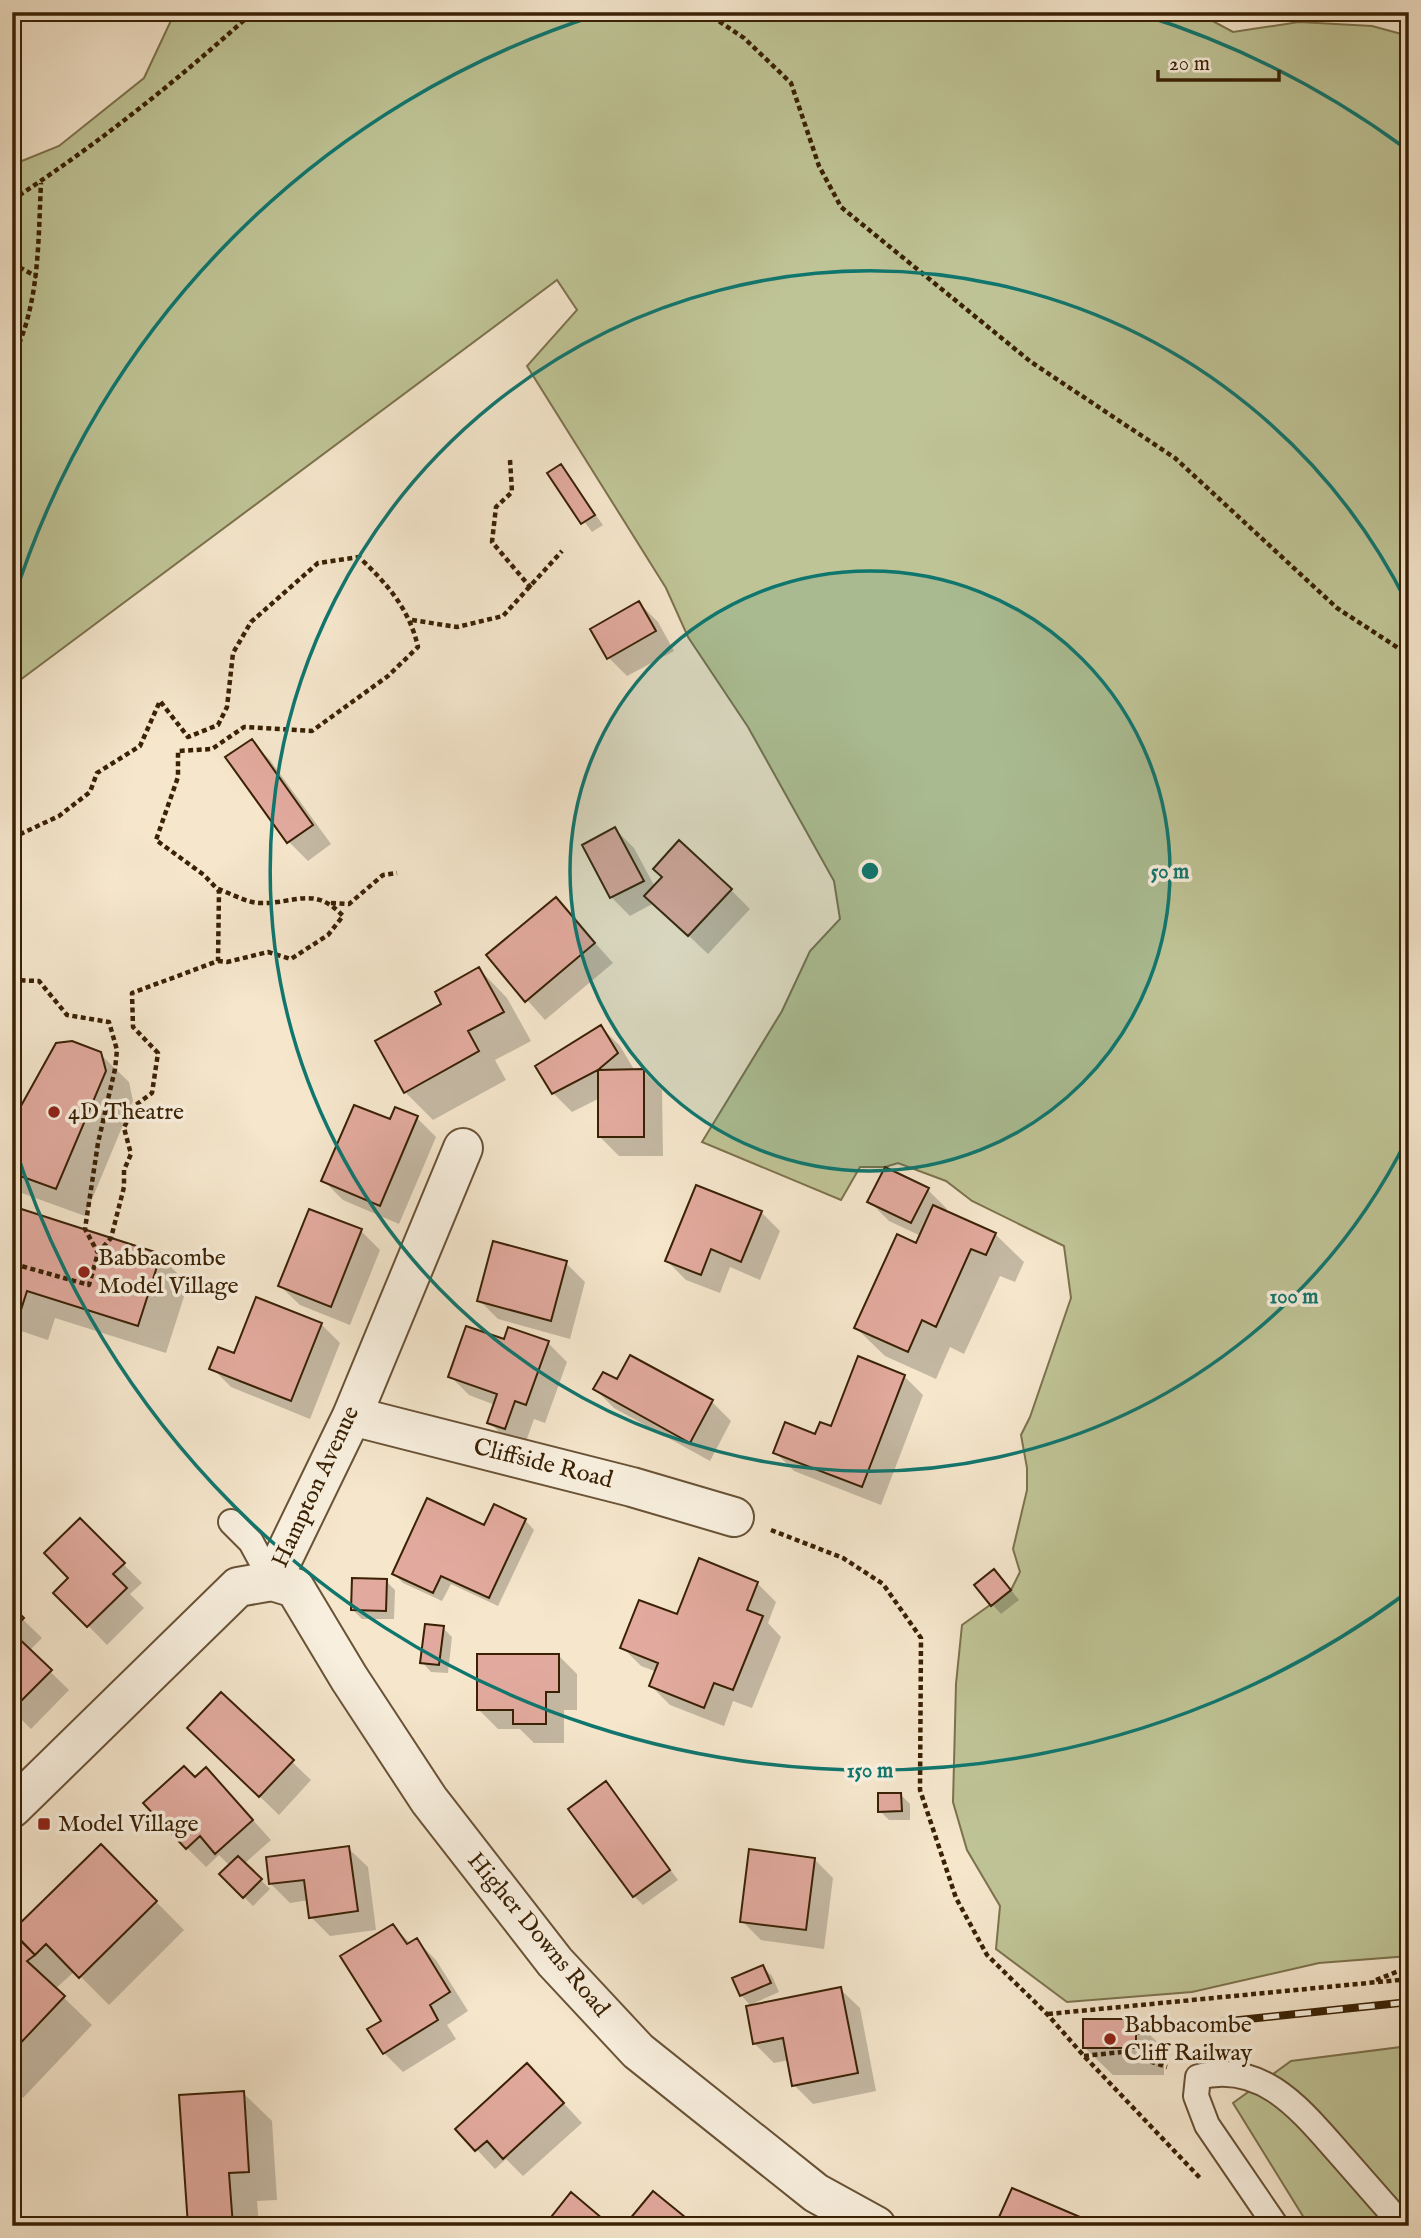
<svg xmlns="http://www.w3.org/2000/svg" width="1421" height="2238" viewBox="0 0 1421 2238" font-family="'IM FELL English',serif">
  <rect width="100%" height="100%" fill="#f5e6cc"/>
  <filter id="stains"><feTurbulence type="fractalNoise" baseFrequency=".00286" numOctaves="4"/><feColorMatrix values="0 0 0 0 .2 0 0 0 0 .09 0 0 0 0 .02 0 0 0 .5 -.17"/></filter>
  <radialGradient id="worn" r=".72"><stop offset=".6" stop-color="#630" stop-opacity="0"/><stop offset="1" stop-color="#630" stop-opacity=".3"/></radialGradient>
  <path fill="#bfc496" stroke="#7c724d" stroke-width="2" d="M175,12H1196L1233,32L1299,22L1372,26L1409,36V1956L1319,1963L1192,1992L1067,2002L996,1949L1000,1906L967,1850L953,1802L956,1684L962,1625L1011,1590L1020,1572L1013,1549L1027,1490V1468L1021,1435L1030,1417L1071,1298L1064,1246L972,1201L946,1181L898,1163L885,1167H860L841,1200L702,1142L782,1011L810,951L840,919L834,881L748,727L688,637L666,588L527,366L577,310L557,280L12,686V165L59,146L144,78Z
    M1409,2046V2226H1309L1233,2103L1291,2061Z"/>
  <path fill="#0003" d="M560,466L603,525L592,532L549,474Z
    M639,603L658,622L674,651L627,676L608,657Z
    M251,741L270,760L331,844L308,861L289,842L228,758Z
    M615,829L634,848L655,887L731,890L750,909L708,954L654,903L630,916L611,897Z
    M556,899L613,963L545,1020L488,956Z
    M479,969L507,998L531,1041L495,1060L506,1080L433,1120L405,1092L443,1005Z
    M601,1027L620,1046L635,1071H643L662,1090L663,1156H619L600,1137V1098L572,1112L553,1093Z
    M100,1054L129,1082L133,1101L85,1216L19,1192L12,1185V1126Z
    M417,1118L436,1137L399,1224L343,1200L324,1181Z
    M928,1190L947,1209L945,1212L995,1234L1024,1262L1015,1282L1000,1276L964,1354L950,1347L936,1379L885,1356L856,1328L921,1236L889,1221L870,1202Z
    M761,1212L780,1231L760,1280L730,1267L720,1293L686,1280L667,1261Z
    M12,1213L160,1256L188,1284L166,1353L55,1318L48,1340L12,1328Z
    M361,1231L380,1250L350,1325L300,1305L280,1286Z
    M566,1263L585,1282L570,1339L498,1319L479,1300Z
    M321,1324L340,1343L310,1419L231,1387L212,1368L235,1355Z
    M505,1342L548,1343L567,1362L545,1423L534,1419L524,1447L508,1441L489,1422L495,1405L469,1395L450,1376Z
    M631,1357L712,1402L731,1421L710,1461L614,1408L595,1389L617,1381Z
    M904,1376L923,1395L881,1505L794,1471L775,1452L817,1436Z
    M80,1520L142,1583L130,1594L144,1608L107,1645L56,1593L71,1578Z
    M525,1520L534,1530L498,1606L451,1584L442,1601L403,1583L394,1574Z
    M1003,1580L1019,1600L1001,1614L992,1604Z
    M386,1581L395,1590L394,1619H362L353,1610Z
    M757,1583L776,1602L768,1623L781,1637L752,1708L733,1701L724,1726L670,1705L651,1686L657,1672L641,1666L622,1647L678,1617Z
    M12,1609L42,1638L29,1651L69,1690L31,1729L12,1710Z
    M443,1628L452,1637L448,1673L431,1672L422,1662Z
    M558,1655L577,1674V1710H564V1743H534L520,1729H498L479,1710Z
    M221,1694L311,1780L279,1815L208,1747Z
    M195,1779L224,1788L271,1840L244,1864L270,1889L253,1906L221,1874L230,1866L219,1855L206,1867L187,1848Z
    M606,1783L678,1880L643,1905L634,1896Z
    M901,1795L910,1804V1820H889L880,1811Z
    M101,1846L184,1930L109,2005L75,1971L55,1989L92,2025L23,2098L12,2088V1936Z
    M348,1848L368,1867L376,1930L330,1936L311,1917L309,1900L290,1903L271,1884Z
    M814,1859L833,1878L824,1949L761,1940L742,1921Z
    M393,1926L411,1944L417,1941L436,1960L468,2011L447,2025L456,2039L403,2072L384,2053L383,2022Z
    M763,1967L772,1976L779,1992L750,2005L741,1995Z
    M840,1989L860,2008L876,2091L813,2104L794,2085L789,2060L774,2063L755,2044L748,2008Z
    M1136,2021L1164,2049V2075H1113L1084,2047Z
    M546,2084L582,2123L523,2176L506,2159L495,2169L458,2129Z
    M243,2093L272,2121L277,2200L257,2201L259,2226H190Z
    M602,2220L608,2226H546Z"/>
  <path fill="#e2aa9e" stroke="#3a2104" stroke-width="2" d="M561,464L595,515L581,524L547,473Z
    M639,601L656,631L607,659L590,629Z
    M252,739L313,825L287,843L225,757Z
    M615,827L644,881L610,898L582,845Z
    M679,840L732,889L688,936L644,896L662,877L653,869Z
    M556,897L595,943L525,1002L486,955Z
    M479,967L504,1012L468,1031L479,1051L404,1093L375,1041L441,1004L435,992Z
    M601,1025L618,1053L598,1070L552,1094L535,1066Z
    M72,1041L101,1052L106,1071L56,1189L12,1173V1122L56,1043Z
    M644,1069V1137H598V1070Z
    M354,1105L390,1119L395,1107L418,1116L380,1206L321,1181Z
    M885,1167L929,1188L911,1223L867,1202Z
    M696,1185L762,1211L741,1262L711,1249L701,1275L665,1261Z
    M933,1205L996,1233L986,1255L971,1249L936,1327L922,1320L908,1352L854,1328L897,1234L916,1243Z
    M12,1206L161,1254L138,1326L27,1291L20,1313L12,1310Z
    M309,1209L362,1229L331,1307L278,1286Z
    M493,1241L567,1261L551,1321L477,1301Z
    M256,1297L322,1323L291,1401L209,1369L218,1347L234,1353Z
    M466,1326L504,1339L508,1327L549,1341L526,1405L515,1401L505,1429L487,1423L497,1394L448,1377Z
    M630,1355L713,1400L690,1443L593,1389L603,1372L617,1379Z
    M858,1356L905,1375L862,1487L773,1453L785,1422L815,1434L820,1422L831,1426Z
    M427,1498L484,1525L494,1504L526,1519L489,1598L441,1576L433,1593L392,1574Z
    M80,1518L125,1563L113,1574L127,1588L87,1627L53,1593L68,1578L44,1553Z
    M699,1558L758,1582L747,1610L763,1616L733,1690L714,1683L704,1708L649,1686L658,1663L620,1648L639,1600L677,1614Z
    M994,1569L1011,1590L991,1606L974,1585Z
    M352,1578L387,1579L386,1611L351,1610Z
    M12,1606L24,1618L12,1630Z
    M425,1624L444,1626L439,1665L420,1663Z
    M12,1632L52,1670L12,1710Z
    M477,1654H559V1692H546V1724H513V1710H477Z
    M221,1692L294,1760L259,1797L187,1728Z
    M184,1766L195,1777L206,1767L253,1820L215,1854L200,1836L186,1849L143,1803Z
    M606,1781L670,1870L633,1897L568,1809Z
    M878,1793H901L902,1811L878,1812Z
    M101,1844L157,1901L79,1978L46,1944L35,1955L12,1931Z
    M349,1846L358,1911L309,1918L304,1880L269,1884L266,1857Z
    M749,1849L815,1858L806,1930L740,1922Z
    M238,1856L262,1879L243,1898L219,1874Z
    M393,1924L407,1944L417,1938L450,1992L430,2005L438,2020L383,2054L367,2029L381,2021L340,1956Z
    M12,1932L35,1955L27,1961L65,1996L12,2052Z
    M763,1965L771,1983L740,1996L732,1978Z
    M841,1987L858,2073L792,2086L783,2038L753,2044L746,2006Z
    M1083,2019H1136V2048H1083Z
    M527,2063L564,2103L503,2159L487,2141L475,2151L455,2129Z
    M244,2091L249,2172L229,2173L233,2226H188L179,2095Z
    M1012,2188L1101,2226H995Z
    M653,2191L696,2226H624Z
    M571,2192L603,2219L597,2226H544Z"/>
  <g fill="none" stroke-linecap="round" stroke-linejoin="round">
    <defs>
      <path id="lane" d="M231,1522L251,1542L272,1581
        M1276,2226L1207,2125L1196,2096L1198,2077C1262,2060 1301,2110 1339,2153C1360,2177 1382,2202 1403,2226"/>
      <path id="street" d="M352,1416L632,1487L734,1517
        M272,1581L352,1416L463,1148
        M12,1808L238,1587L272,1581L295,1588L349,1678L429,1800L555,1962L638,2051L816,2193L876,2226"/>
    </defs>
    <use href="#lane" stroke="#695236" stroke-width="28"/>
    <use href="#street" stroke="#695236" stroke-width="42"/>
    <path stroke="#3a2104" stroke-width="4.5" stroke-dasharray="5 3.5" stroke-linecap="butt" d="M705,12L744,38L791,83L819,166L841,207L1031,362L1175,458L1337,608L1409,655
      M12,200C98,144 177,81 253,12
      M12,263L37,277
      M12,359C40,305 38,242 41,183
      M510,460L512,492L496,507L492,542L531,588
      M412,620L457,627L503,616L562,551
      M12,838L59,816L90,792L97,773L140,746L160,701L188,737L218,725L227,707L233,653L251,622L318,563L359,557C387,584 409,608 418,647L388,676L312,731L244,727L212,749L178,751V777L156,840L204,875L219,891L218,961L132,993L133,1027L158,1053L152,1093L133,1107L124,1128L131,1154L124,1170V1187L111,1238L98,1253L89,1285L14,1264L12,1268
      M218,889C230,893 247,903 260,903C295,904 314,885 343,916L328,935L291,959L268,952L227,962L218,961
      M331,903L349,904L383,875L397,873
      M12,980L39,981L67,1015L109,1022L117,1050L115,1069L98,1143L85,1229L98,1253
      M771,1530L843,1558L883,1584L921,1638L920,1790L956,1898L987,1955L1047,2014L1084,2056L1201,2179
      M1376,1980L1409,1967
      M1048,2014L1409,1979
      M1084,2056L1122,2052L1167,2067"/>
    <use href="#lane" stroke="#f8efde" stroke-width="24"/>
    <use href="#street" stroke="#f8efde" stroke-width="38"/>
    <defs>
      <path id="rail" d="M1136,2031L1409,2002"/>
    </defs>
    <use href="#rail" stroke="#3a2104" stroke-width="8"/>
    <use href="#rail" stroke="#f8efde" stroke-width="5" stroke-dasharray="16" stroke-linecap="butt"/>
  </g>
  <circle cx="870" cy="871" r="300" fill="#0f766e" fill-opacity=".12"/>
  <g fill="none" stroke="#0f766e" stroke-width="3.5">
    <circle cx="870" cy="871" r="300"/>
    <path d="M1407 1139A600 600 0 1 1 1407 603"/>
    <path d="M1405 1594A899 899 0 0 1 13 1141M13 601A899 899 0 0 1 600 14M1140 14A899 899 0 0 1 1405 148"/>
  </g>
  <g fill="#8f2418" stroke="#f8efde" stroke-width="2.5">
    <circle cx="54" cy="1112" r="7"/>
    <circle cx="84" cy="1272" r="7"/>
    <rect x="37" y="1817" width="14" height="14" rx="3.5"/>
    <circle cx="1110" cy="2039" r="7"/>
  </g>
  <g text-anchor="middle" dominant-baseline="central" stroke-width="7" stroke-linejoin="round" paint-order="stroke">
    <g font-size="24" fill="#3a2104" stroke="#f8efde" text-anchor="start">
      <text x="68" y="1112">4D Theatre</text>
      <text x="98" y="1258">Babbacombe<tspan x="98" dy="28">Model Village</tspan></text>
      <text x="58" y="1824">Model Village</text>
      <text x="1124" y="2025">Babbacombe<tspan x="1124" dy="28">Cliff Railway</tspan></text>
    </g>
    <g font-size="24" fill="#3a2104" stroke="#f8efde">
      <text transform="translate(543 1464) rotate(14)">Cliffside Road</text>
      <text transform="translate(316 1487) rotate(-65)">Hampton Avenue</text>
      <text transform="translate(538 1935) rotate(50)">Higher Downs Road</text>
    </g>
  </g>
  <circle cx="870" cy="871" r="10" fill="#0f766e" stroke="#f8efde" stroke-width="3.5"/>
  <g font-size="21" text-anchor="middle" font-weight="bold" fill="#0f766e" stroke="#f8efde" stroke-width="7" stroke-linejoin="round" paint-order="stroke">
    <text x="1170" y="878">50 m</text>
    <text x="1294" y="1303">100 m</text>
    <text x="870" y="1777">150 m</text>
  </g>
  <rect width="1421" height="2238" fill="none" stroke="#f5e6cc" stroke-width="42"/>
  <rect x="14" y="14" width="1393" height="2210" fill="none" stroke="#3a2104" stroke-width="3.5"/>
  <rect x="21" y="21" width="1379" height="2196" fill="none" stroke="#3a2104" stroke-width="2"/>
  <path d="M1158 70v10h121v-10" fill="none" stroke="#3a2104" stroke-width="3.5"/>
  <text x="1169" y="70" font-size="21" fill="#3a2104" stroke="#f8efde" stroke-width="5" paint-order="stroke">20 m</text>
  <rect width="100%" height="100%" filter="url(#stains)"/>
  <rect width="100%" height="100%" fill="url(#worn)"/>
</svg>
